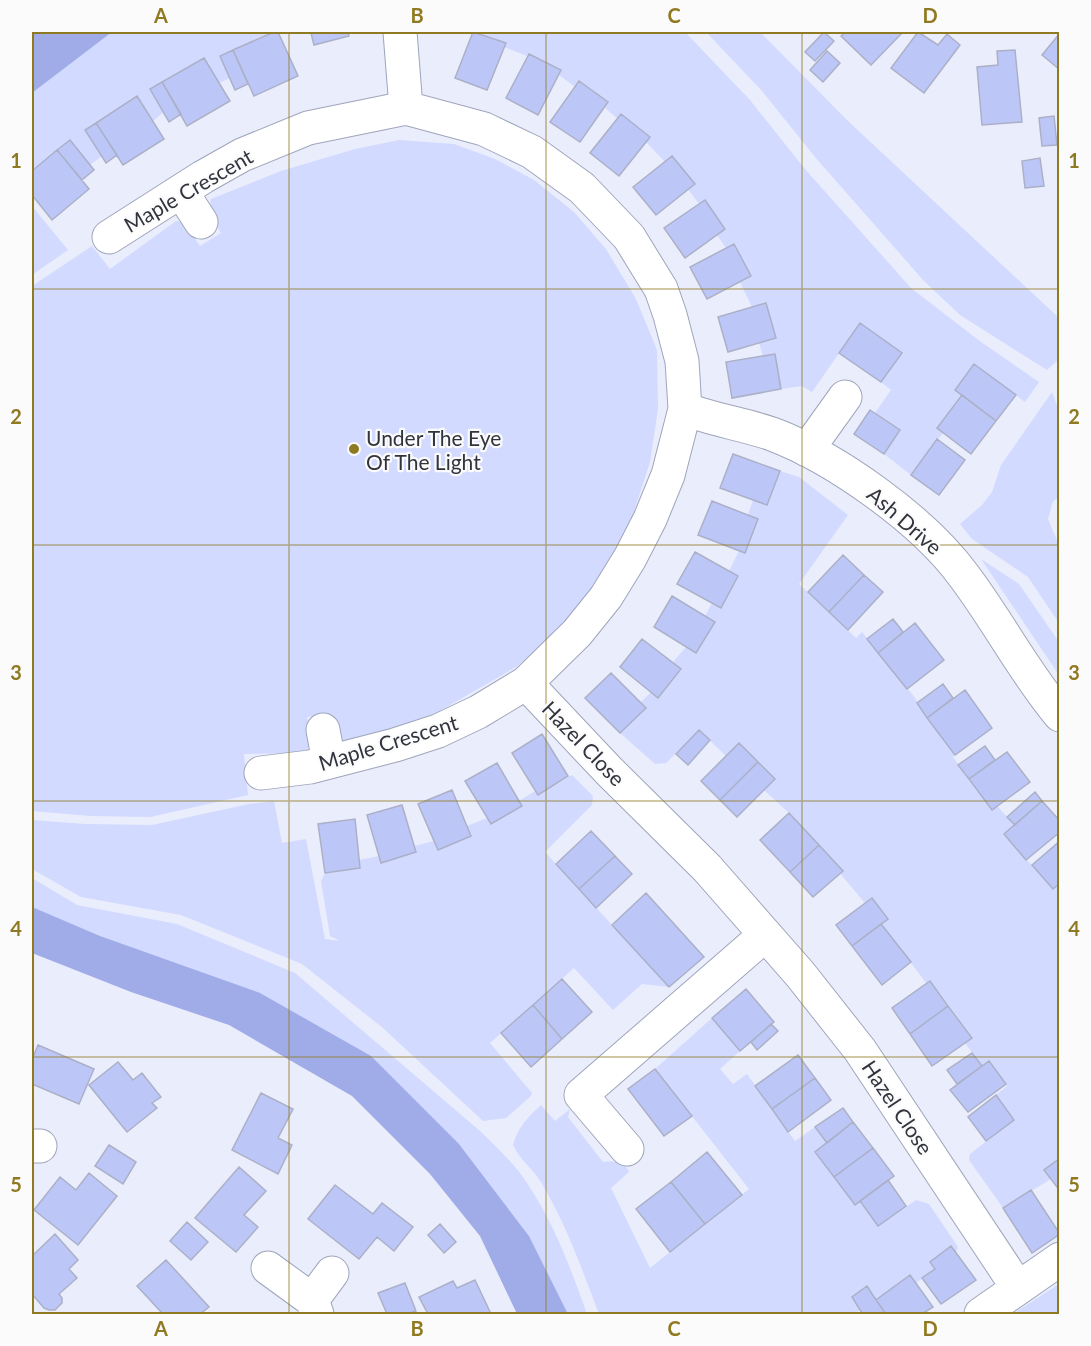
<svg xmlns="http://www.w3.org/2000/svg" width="1091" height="1346" viewBox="0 0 1091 1346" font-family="Lato,sans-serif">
  <rect width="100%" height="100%" fill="#eaedfc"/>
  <path fill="#d2daff" d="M112,32H274L220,56L230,78L219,83L204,58L151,89L164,112L153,121L137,96L102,156L90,165L70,140L32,171V93Z
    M475,32H685L750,100L804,168L911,288L981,342L1039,382L1025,402L974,364L955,390L962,395L937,427L943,433L911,475L884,454L900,430L875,413L891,390L881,382L902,353L860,323L812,392L802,386L781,389L775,354L763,356L759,343L776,338L766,304L752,307L740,282L751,276L734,245L726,248L717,235L725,229L705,200L699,204L688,189L695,184L672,156L665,162L646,142L650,137L618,119L605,108L608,101L579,81L575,87L559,75L561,70L529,54L527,56L504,47L505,43Z
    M706,32H760L849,122L1059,318V359L1047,370L960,315L923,280L815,157L762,91Z
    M399,140L454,144L495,159L534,180L574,212L606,249L636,299L657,350L658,409L650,462L629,527L603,574L565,625L516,667L436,713L344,745L337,739L330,714L307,717L311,742L307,750L298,753L244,754L248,795L150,817L91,816L32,811V286L92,246L110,269L176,221L184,222L200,246L221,233L209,212L211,199L281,171L355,149Z
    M32,206L68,250L32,275Z
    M1052,392L1059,411L1060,497L1053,501L1048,519L1059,545V623L1028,577L972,539L960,524L982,505L992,492L1001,465Z
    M780,471L799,477L848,515L799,584L856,638L862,632L912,694L955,755L953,757L991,809L997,806L1015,825L1004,835L1053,888L1059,883L1060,1160L1044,1170L1051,1179L1003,1208L969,1160L970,1154L1014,1120L996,1095L1007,1086L989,1062L982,1066L965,1043L972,1037L931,981L927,984L881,924L888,919L872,898L865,903L789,813L764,790L775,779L739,743L726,756L699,730L666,763L655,764L620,733L645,709L640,703L651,692L659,697L681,670L673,662L686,647L715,622L705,616L712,603L721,607L738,576L729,571L739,551L745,553L758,519L748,515L753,500L767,505Z
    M981,559L1019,584L1059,642V675Z
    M572,775L593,796L592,805L545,852L669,987L642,984L613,1010L574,968L490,1043L532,1093L531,1096L506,1118L483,1121L383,1028L302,964L181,915L81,897L32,869V820L85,824L152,825L249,804L274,801L282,843L306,839L325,939L340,941L330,936L321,881L325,873L360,869L359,860L379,856L382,863L416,852L414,846L434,841L438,850L471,836L467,826L487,818L491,824L522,806L519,801L535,791L538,795Z
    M32,878L77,905L177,924L295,973L480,1131C496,1147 514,1163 527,1183C554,1223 571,1269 587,1314H568L529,1236L459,1144L100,936L36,910L32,907Z
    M712,1018L740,1051L720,1069L733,1084L747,1074L795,1141L815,1127L827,1143L815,1152L855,1204L860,1201L878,1226L916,1200L929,1204L958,1247L956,1252L951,1246L930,1262L935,1269L916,1283L909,1275L876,1300L867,1287L852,1297L860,1310L855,1314H599C582,1269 566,1224 541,1182C533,1169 519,1159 513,1145C518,1127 528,1117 541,1105L555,1121L570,1109L568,1117L603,1162C614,1161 625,1161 629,1172L611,1188L650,1268L749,1189L655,1069Z
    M1059,1284V1314H1013Z"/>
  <path fill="#a0ace7" d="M32,32H112L32,93Z
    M32,907L100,936L260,993L371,1056L459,1144L529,1236L568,1314H517L480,1236L430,1174L352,1096L229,1025L131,992L32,953Z"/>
  <path fill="#bcc7f8" stroke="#abb0c7" stroke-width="1.5" d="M274,32H278L298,76L254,96L233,50Z
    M317,32H348L349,36L314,45L311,33Z
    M473,32L506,43L487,90L455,78Z
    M824,32L834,41L815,61L805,52Z
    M846,32H903L871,65L841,36Z
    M918,32L938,45L947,34L960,45L924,93L891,68Z
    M1060,33V70L1042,55Z
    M233,50L248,84L235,90L220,56Z
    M1015,50L1022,122L982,125L977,67L998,65L997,51Z
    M827,51L840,63L823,82L810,70Z
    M529,54L561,70L538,115L506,98Z
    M204,58L230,101L187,126L162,82Z
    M579,81L608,102L580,142L550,122Z
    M162,82L181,114L169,122L150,89Z
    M137,96L164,139L123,165L96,123Z
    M621,114L650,137L619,176L590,153Z
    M1054,116L1057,145L1042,146L1039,118Z
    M96,123L117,155L106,163L85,130Z
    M70,140L94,170L82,180L57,150Z
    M57,150L89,189L52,220L32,195V171Z
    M672,156L695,184L656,215L633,187Z
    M1040,158L1044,186L1025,188L1022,161Z
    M705,200L725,229L685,258L664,228Z
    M734,244L751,276L707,299L690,267Z
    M766,303L776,338L728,352L718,317Z
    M860,323L902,353L881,382L839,353Z
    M775,354L781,389L732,398L726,362Z
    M974,364L1016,395L996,421L955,390Z
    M962,395L996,421L971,454L937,428Z
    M870,410L900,430L884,454L854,434Z
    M937,439L965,460L939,495L911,475Z
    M733,454L780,471L767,505L720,488Z
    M712,501L758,519L745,553L698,535Z
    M695,552L738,576L721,608L677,584Z
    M843,555L864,575L829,612L808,592Z
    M864,575L883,592L848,630L829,612Z
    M672,596L715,622L696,653L654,627Z
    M893,619L903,632L878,653L867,639Z
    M915,623L944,660L907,689L878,653Z
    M642,639L681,669L658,698L620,667Z
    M611,673L646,708L620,733L585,698Z
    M943,684L953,698L927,718L917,703Z
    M965,690L992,728L955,755L927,718Z
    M699,730L710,740L688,765L676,754Z
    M542,734L568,776L538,795L512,753Z
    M739,743L758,762L720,800L701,781Z
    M985,746L995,760L969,779L958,765Z
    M1007,752L1030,782L992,810L969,779Z
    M758,762L775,779L737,817L720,800Z
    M497,763L522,806L491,824L465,781Z
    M452,790L471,836L438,850L418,804Z
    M1035,792L1042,801L1015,825L1007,817Z
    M1042,801L1060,821V832L1026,860L1004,834Z
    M402,805L416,852L381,863L367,815Z
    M789,813L819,845L790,872L760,840Z
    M355,819L360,868L325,873L318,824Z
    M591,831L615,856L579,889L556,864Z
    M1060,841V883L1053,889L1032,865Z
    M819,845L843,871L813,897L790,872Z
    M615,856L632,874L596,908L579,889Z
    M646,893L704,957L669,987L612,925Z
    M872,898L888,919L852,946L836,925Z
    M881,924L911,962L882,985L852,946Z
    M562,979L592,1012L562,1039L533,1005Z
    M930,981L948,1006L910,1034L892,1008Z
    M746,989L774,1022L740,1051L712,1018Z
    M533,1005L562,1039L531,1067L501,1033Z
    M948,1006L972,1038L932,1066L910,1034Z
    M771,1024L778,1031L757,1050L751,1042Z
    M38,1045L94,1069L79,1104L32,1084V1060Z
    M972,1053L982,1066L957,1084L947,1070Z
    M798,1055L815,1078L772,1109L755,1086Z
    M989,1061L1006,1084L968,1112L950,1090Z
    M118,1062L133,1080L142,1073L161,1097L152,1103L157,1108L127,1132L89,1085Z
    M655,1069L692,1116L664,1136L628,1089Z
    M815,1078L831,1100L788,1132L772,1109Z
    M261,1093L293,1109L278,1138L292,1145L278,1174L232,1150Z
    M996,1095L1014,1120L986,1141L968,1117Z
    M843,1108L853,1122L827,1143L815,1127Z
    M853,1122L873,1148L834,1177L815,1152Z
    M109,1145L136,1162L123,1184L95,1166Z
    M873,1148L894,1176L855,1205L834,1177Z
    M707,1152L742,1195L705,1224L671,1182Z
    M1059,1159L1060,1160V1191L1044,1170Z
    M239,1167L266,1191L244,1215L258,1227L236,1252L195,1218Z
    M89,1173L117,1196L78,1245L34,1210L60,1177L76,1190Z
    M888,1180L906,1206L878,1226L860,1201Z
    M671,1182L705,1224L670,1252L636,1209Z
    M335,1185L373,1214L382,1203L413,1227L394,1251L377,1237L359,1259L308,1219Z
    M1031,1190L1060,1234L1032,1253L1003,1208Z
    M187,1222L208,1242L191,1260L170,1241Z
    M440,1224L456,1242L444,1253L428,1235Z
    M55,1234L78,1260L69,1269L77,1278L59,1294L62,1298V1303L55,1310H49L44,1308L32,1294V1256Z
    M951,1246L976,1280L941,1304L922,1278L935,1269L930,1262Z
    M166,1260L209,1307L200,1314H163L137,1286Z
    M910,1275L933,1307L922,1314H886L876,1300Z
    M475,1280L491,1314H428L419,1297L453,1281L457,1288Z
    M405,1283L416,1311L406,1314H387L378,1293Z
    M867,1286L876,1300L886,1314H863L860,1310L852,1297Z"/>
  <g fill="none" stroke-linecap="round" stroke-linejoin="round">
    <defs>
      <path id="minor" d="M400,32L406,108
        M181,191L201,222
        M109,237L203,177L242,155L308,128L406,108L484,129L532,152L582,188L629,237L661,289L670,315L682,361L685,409L668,475L650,519L630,558L606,597L577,633L526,683L478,712L438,731L395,745L310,767L261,773
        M685,409C713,420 743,424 772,434C836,458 924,521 964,576C998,621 1024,672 1060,715
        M807,450L845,397
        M526,683L609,771L707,868L800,974L860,1050L1018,1288
        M323,730L329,762
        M32,1146H40
        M627,1149L581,1095L765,935
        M268,1268L312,1300
        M317,1314L312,1300L332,1273
        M981,1314L1060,1259"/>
    </defs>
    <use href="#minor" stroke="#9fa5bb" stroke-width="35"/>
    <use href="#minor" stroke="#fff" stroke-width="33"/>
  </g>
  <path fill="none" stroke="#907a21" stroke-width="1.5" stroke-opacity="0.55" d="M289,32V1314M546,32V1314M802,32V1314M32,289H1060M32,545H1060M32,801H1060M32,1057H1060"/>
  <circle fill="#907a21" stroke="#fbfbfb" stroke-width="2" cx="354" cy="449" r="6"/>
  <g text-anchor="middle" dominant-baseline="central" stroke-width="4.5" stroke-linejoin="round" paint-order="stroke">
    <g font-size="21" fill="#31333d" stroke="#fbfbfb">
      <text transform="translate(188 190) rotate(-30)">Maple Crescent</text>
      <text transform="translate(905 520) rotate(41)">Ash Drive</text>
      <text transform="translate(388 742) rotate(-17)">Maple Crescent</text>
      <text transform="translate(584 743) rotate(46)">Hazel Close</text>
      <text transform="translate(898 1107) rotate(56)">Hazel Close</text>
    </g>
    <g font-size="21" fill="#31333d" stroke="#fbfbfb" text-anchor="start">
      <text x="366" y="437">Under The Eye<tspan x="366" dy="24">Of The Light</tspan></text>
    </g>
  </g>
  <rect width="1091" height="1346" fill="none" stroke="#fbfbfb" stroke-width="66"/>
  <rect x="33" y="33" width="1025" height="1280" fill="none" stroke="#907a21" stroke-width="2"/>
  <g font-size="20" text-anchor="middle" font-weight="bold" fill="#907a21">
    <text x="161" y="23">A</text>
    <text x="417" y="23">B</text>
    <text x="674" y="23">C</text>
    <text x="930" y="23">D</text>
    <text x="16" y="168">1</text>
    <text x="1074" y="168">1</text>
    <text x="16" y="424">2</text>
    <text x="1074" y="424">2</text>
    <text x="16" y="680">3</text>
    <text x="1074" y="680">3</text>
    <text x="16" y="936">4</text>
    <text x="1074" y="936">4</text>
    <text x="16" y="1192">5</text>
    <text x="1074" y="1192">5</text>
    <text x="161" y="1336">A</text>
    <text x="417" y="1336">B</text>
    <text x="674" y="1336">C</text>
    <text x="930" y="1336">D</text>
  </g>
</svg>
